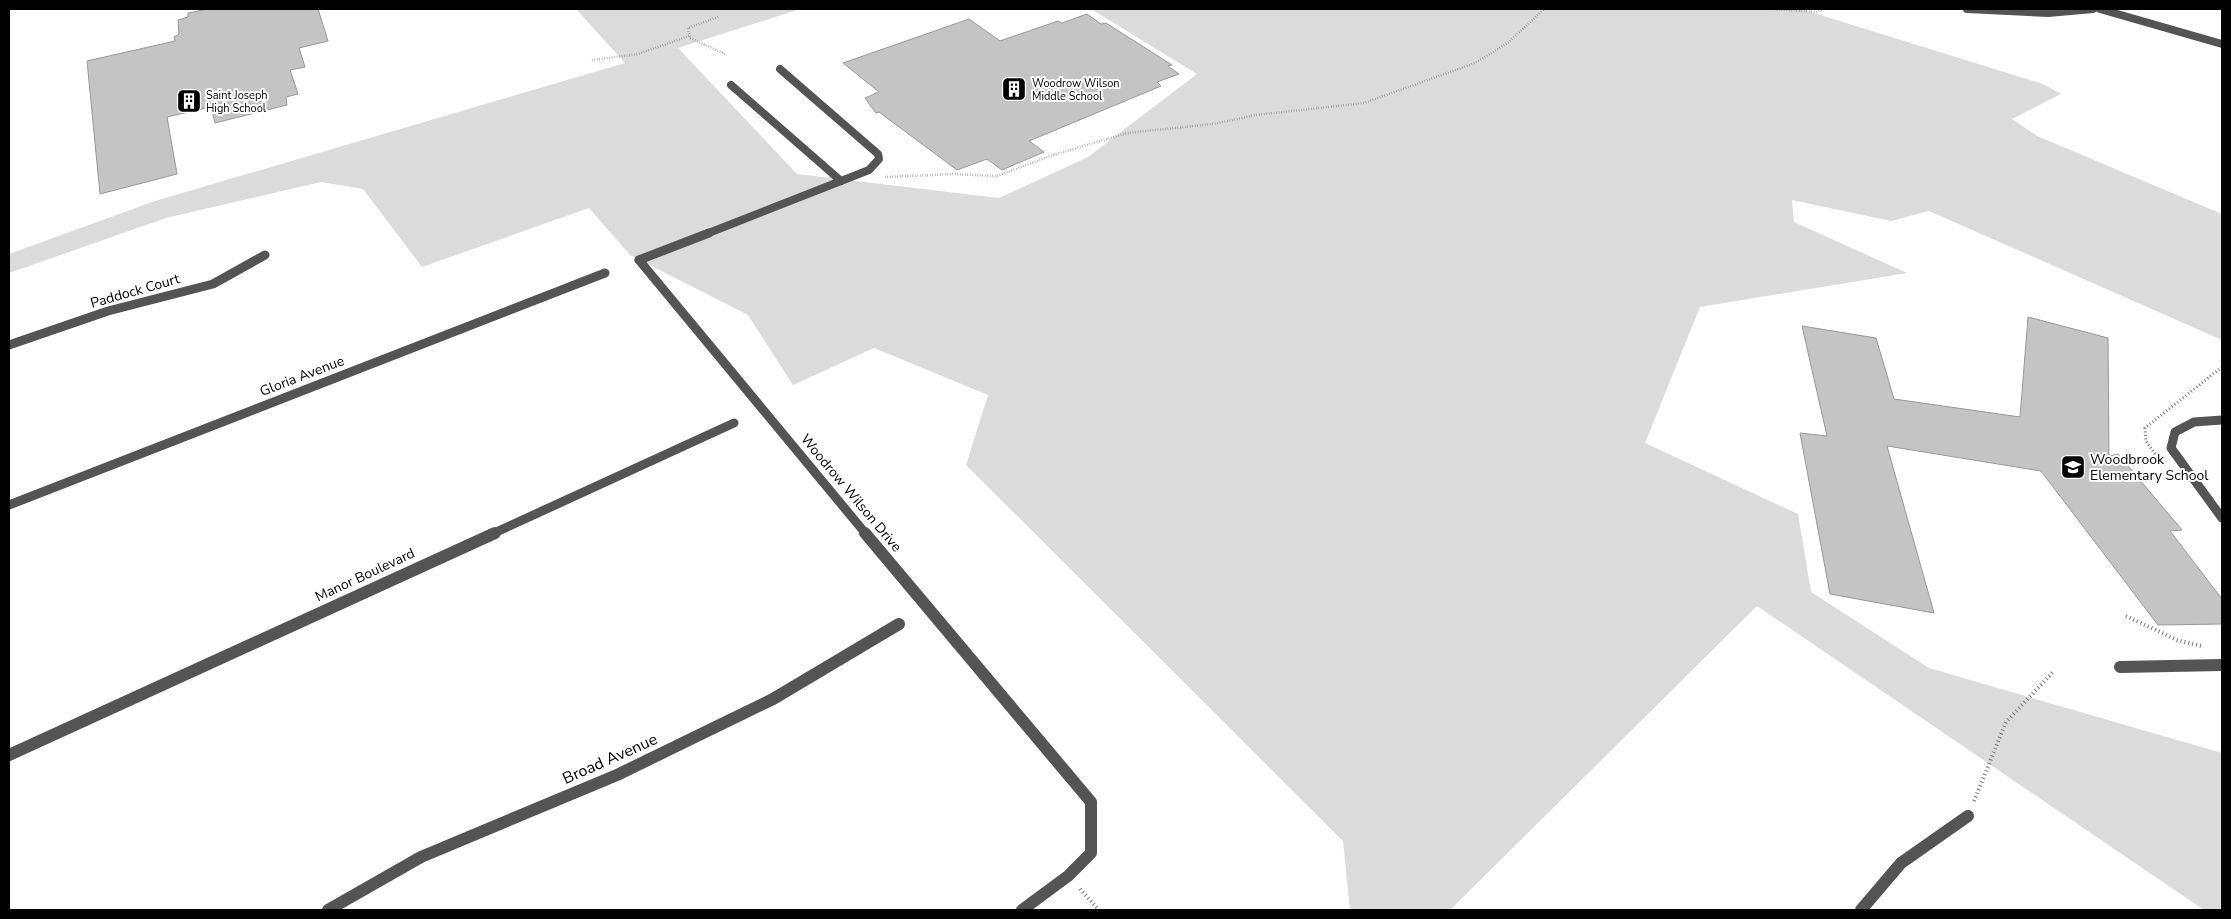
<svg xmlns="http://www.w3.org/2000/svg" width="2231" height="919" viewBox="0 0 2231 919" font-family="'Nunito Sans',sans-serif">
  <rect width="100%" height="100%" fill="#fff"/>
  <path fill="#dbdbdb" d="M576,9H800L678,48L797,174L999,198L1088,157L1197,74L1091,9H1801L2043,84L2061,94L2012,119L2037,136L2222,214V340L1929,211L1891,221L1792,200L1794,222L1907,273L1700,307L1645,443L1798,514L1811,592L1929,668L2222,753V910H2204L1757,606L1450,910H1350L1343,841L966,465L988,395L874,348L793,385L748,315L630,255L589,208L422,267L363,189L321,182L166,218L9,273V254L155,201L625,63Z"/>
  <path fill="#c4c4c4" stroke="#989898" d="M208,9H318L328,41L299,48L305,67L290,70L298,94L286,97L287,105L215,123L211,107L167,117L177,174L100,194L87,61L175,41L174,37L179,34L178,20L188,17V13Z
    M1087,14L1101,24L1106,23L1172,65L1168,66L1179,74L1157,82L1161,86L1029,141L1044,152L1002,170L987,159L957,170L879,112L876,113L865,98L879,92L843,63L969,19L1000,41L1058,21L1062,23Z
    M2028,317L2108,338L2109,456L2118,454L2182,530L2170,531L2222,599V624L2158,625L2041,471L1887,446L1934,613L1830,594L1800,433L1827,436L1802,326L1876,338L1894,399L2020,417Z"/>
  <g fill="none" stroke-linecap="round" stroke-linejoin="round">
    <path stroke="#767676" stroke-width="2.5" stroke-dasharray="0.5 2" stroke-linecap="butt" d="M1769,9L1817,12L1822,9
      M718,17L688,28L690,38L725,54
      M592,60L638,54L689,36
      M885,177L954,174L997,176L1050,156L1127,133L1213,124L1256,115L1364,103L1475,63L1509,42L1544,9"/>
    <path stroke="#767676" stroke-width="3" stroke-dasharray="1 2.5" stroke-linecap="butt" d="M2155,454L2146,441L2145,428L2222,367"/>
    <path stroke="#767676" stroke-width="4" stroke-dasharray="1 3" stroke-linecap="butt" d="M2126,616L2177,640L2202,646
      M1974,801L2006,722L2054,671
      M1080,889L1099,910"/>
    <path stroke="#545454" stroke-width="8" d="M731,85L841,181
      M706,234L869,170L879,159L878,154L780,69"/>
    <path stroke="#545454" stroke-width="9" d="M639,260L709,233
      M2222,420L2194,422L2175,432L2171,448L2222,518"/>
    <path stroke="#545454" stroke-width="12" d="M2120,667L2222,665"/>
    <path stroke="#545454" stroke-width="8" d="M1967,9L2048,13L2093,9
      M2100,9L2222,44"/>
    <path stroke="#545454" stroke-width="9" d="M639,260L866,534
      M9,345L108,311L213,284L265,255
      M9,505L605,273
      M492,534L734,423"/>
    <path stroke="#545454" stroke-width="12" d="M865,533L1091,802V853L1068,876L1022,910
      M9,755L495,533
      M328,910L421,857L617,775L773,699L899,624
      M1861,910L1901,863L1968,816"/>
  </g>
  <defs>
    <symbol id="building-square" viewBox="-11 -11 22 22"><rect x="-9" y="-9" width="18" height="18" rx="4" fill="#000" stroke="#fff"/><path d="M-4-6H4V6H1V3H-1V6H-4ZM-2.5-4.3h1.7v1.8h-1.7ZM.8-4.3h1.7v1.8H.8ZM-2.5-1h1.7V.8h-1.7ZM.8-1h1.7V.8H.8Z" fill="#fff"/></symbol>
    <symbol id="school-square" viewBox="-11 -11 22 22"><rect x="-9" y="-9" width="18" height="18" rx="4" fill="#000" stroke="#fff"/><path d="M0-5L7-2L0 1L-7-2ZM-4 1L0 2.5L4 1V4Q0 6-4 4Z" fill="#fff"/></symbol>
  </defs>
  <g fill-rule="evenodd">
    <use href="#building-square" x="1000" y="75" width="28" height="28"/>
    <use href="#building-square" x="175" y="87" width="28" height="28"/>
    <use href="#school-square" x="2059" y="453" width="28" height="28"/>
  </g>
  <g text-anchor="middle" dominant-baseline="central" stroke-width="4" stroke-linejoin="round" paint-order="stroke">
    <g font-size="11" fill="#000" stroke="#fff" text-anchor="start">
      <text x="1032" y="83">Woodrow Wilson<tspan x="1032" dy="13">Middle School</tspan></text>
      <text x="206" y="95">Saint Joseph<tspan x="206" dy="13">High School</tspan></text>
    </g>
    <g font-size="14" fill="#000" stroke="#fff">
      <text transform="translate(135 291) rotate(-16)">Paddock Court</text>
      <text transform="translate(302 376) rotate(-21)">Gloria Avenue</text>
      <text transform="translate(851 493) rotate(50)">Woodrow Wilson Drive</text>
      <text transform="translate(365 575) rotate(-25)">Manor Boulevard</text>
    </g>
    <g font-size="14" fill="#000" stroke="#fff" text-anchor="start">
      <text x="2090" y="459">Woodbrook<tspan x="2090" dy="16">Elementary School</tspan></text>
    </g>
    <g font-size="16" fill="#000" stroke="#fff">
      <text transform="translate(610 759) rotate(-24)">Broad Avenue</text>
    </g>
  </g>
  <rect width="2231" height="919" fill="none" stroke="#000000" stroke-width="20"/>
</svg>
